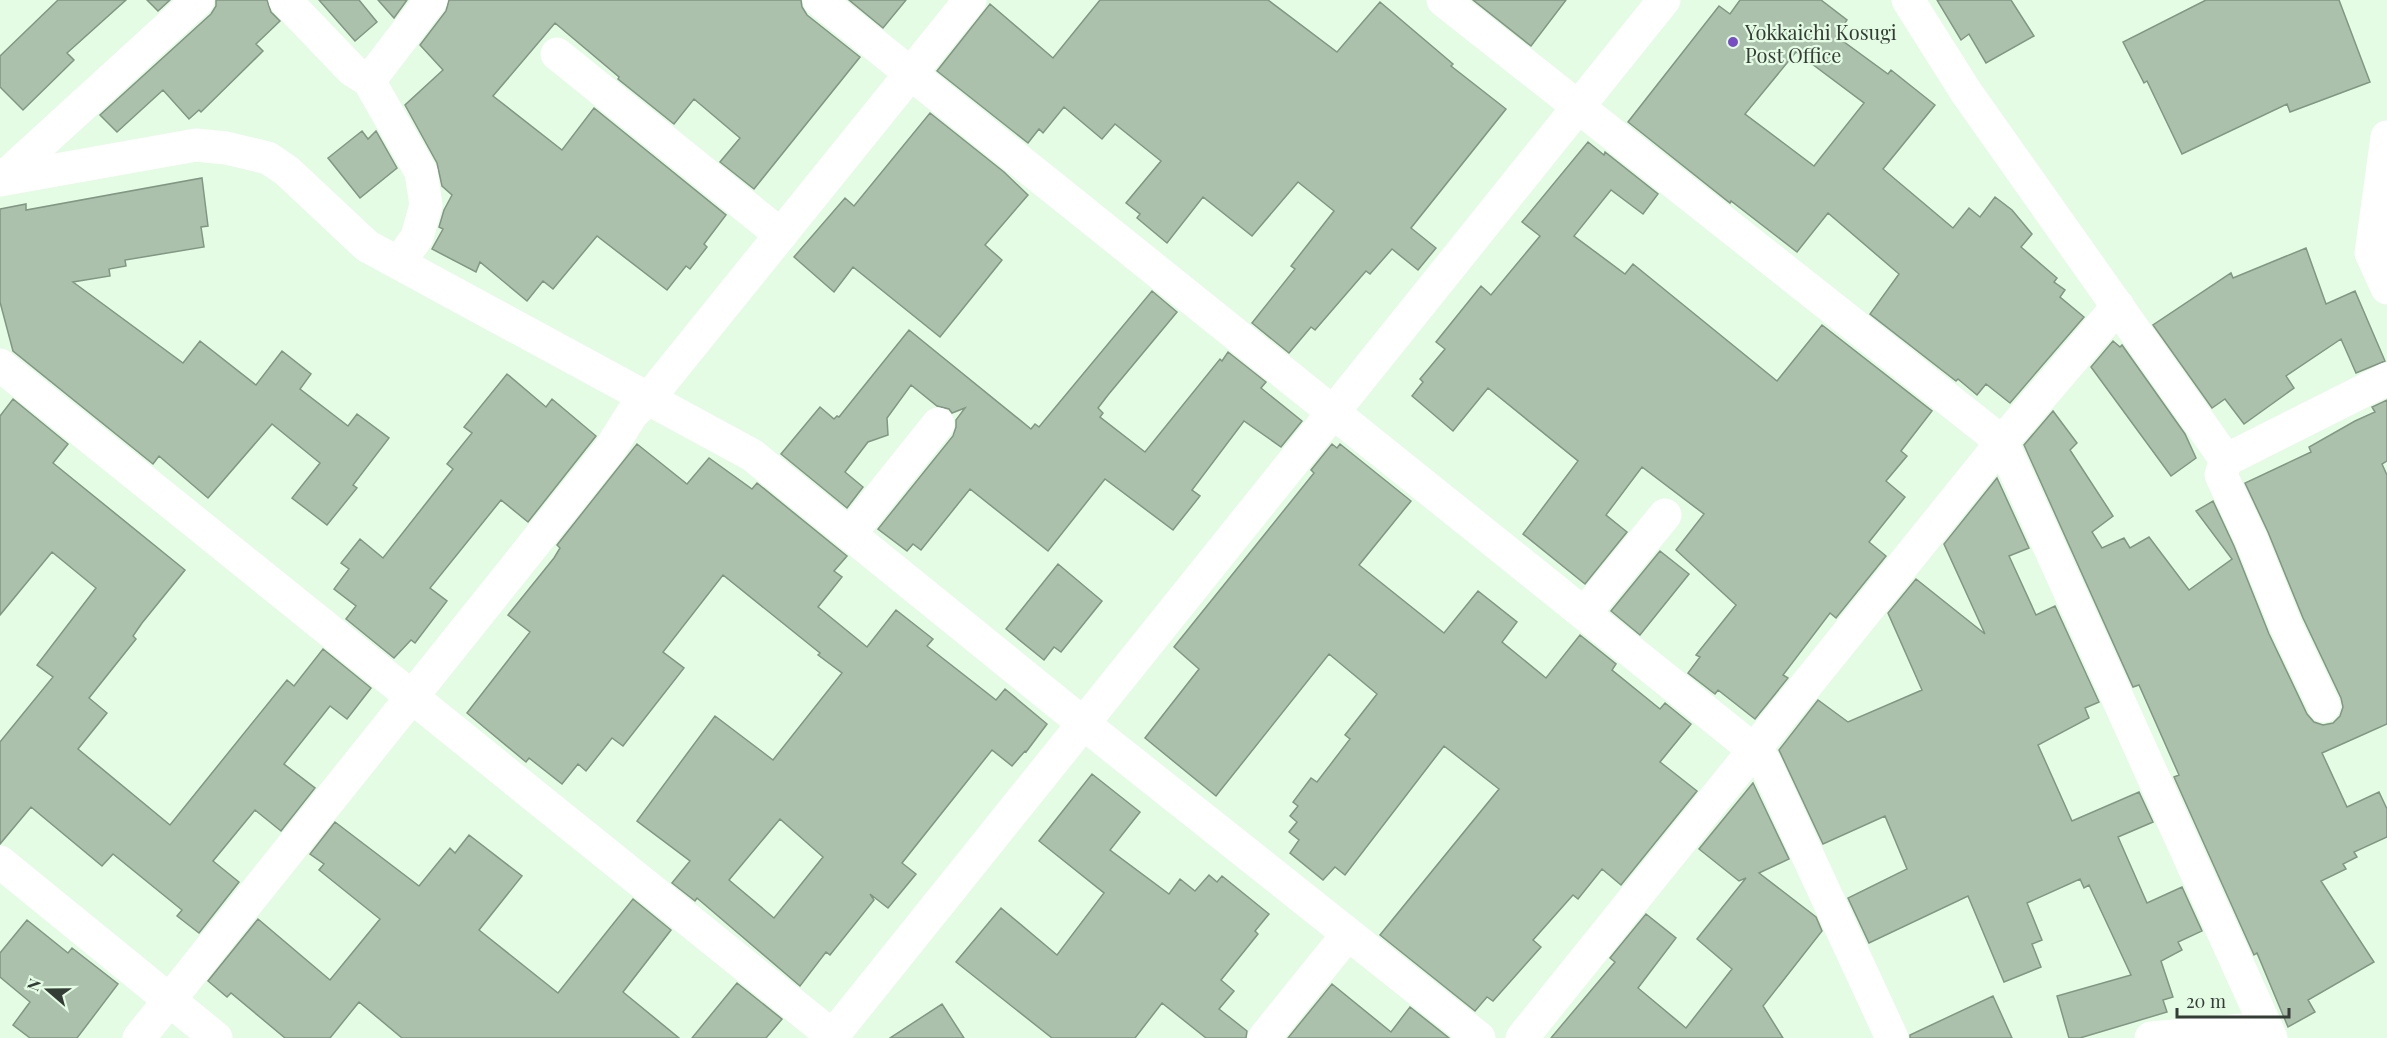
<svg xmlns="http://www.w3.org/2000/svg" width="2387" height="1038" viewBox="0 0 2387 1038" font-family="'Playfair Display',serif">
  <rect width="100%" height="100%" fill="#e4fbe4"/>
  <path fill="#abc1ac" stroke="#829783" stroke-width="1.5" fill-rule="evenodd" d="M58,0H126L67,53L74,60L23,110L0,87V56Z
    M147,0H170L158,11Z
    M216,0H267L271,12L280,21L256,44L263,51L201,112L199,110L189,119L163,90L117,132L100,115L211,14L216,6Z
    M319,0H359L377,22L355,41Z
    M378,0H407L394,18Z
    M449,0H801L802,7L807,15L860,57L754,189L720,162L740,138L694,99L674,124L618,79L619,77L555,23L493,96L562,150L594,108L726,215L704,244L707,247L690,269L686,266L667,290L597,236L553,289L543,281L527,301L480,262L476,272L432,249L443,229L439,227L444,210L452,195L442,186L437,163L405,105L443,70L420,45L446,11Z
    M849,0H906L883,28Z
    M1100,0H1268L1337,52L1380,2L1453,64L1451,66L1506,109L1411,228L1436,248L1418,270L1392,249L1370,274L1366,271L1315,330L1311,327L1289,353L1252,323L1295,269L1291,266L1334,211L1298,182L1252,236L1203,197L1167,243L1137,218L1140,214L1126,203L1161,161L1115,124L1102,139L1064,107L1043,133L1039,129L1028,143L937,71L990,4L1053,58Z
    M1473,0H1566L1531,46Z
    M1740,0H1821L1847,20L1836,36L1888,74L1891,70L1935,105L1883,169L1953,228L1969,208L1980,217L1995,197L2012,210L2032,234L2021,247L2057,278L2054,282L2065,290L2060,297L2084,317L2010,403L1986,384L1977,395L1958,379L1956,381L1870,314L1899,274L1828,213L1797,252L1731,201L1730,203L1628,122L1719,6L1730,14ZM1796,52L1864,103L1814,166L1745,114Z
    M1937,0H2011L2034,36L1986,63L1969,34L1961,40Z
    M2206,0H2339L2370,82L2290,112L2287,104L2182,154L2147,81L2144,83L2123,42Z
    M930,113L1004,172L1028,195L985,245L1002,260L940,337L853,267L834,292L794,257L845,198L854,206Z
    M362,131L368,139L376,131L397,168L360,198L328,158Z
    M1588,142L1604,155L1605,152L1658,194L1643,214L1611,190L1574,236L1625,274L1633,264L1777,381L1822,325L1932,411L1901,451L1907,456L1886,481L1905,497L1869,542L1886,556L1836,618L1830,613L1783,675L1788,678L1755,719L1718,690L1715,694L1688,673L1700,657L1696,655L1736,605L1676,550L1704,514L1642,467L1606,515L1627,532L1585,584L1523,534L1578,461L1488,388L1453,431L1412,396L1423,382L1420,379L1445,349L1436,342L1481,286L1491,295L1540,236L1522,222Z
    M202,178L208,226L201,227L204,247L125,260L126,266L109,269L110,276L73,282L183,363L200,341L256,385L282,351L311,374L300,389L348,426L357,414L389,438L353,485L357,488L327,525L292,498L320,463L272,424L208,498L159,456L153,464L13,351L0,302V209L26,204V210Z
    M2306,248L2326,304L2355,291L2385,361L2356,373L2341,339L2286,376L2294,388L2244,424L2225,399L2212,408L2153,325L2231,273L2233,278Z
    M1152,291L1177,312L1108,395L1098,408L1103,413L1100,417L1145,452L1220,359L1222,361L1228,352L1266,382L1261,388L1302,421L1281,447L1244,421L1192,490L1200,496L1173,530L1105,479L1048,551L970,489L921,550L913,544L907,551L878,529L953,436L956,427V420L965,408L952,413L949,409L937,406L911,385L887,418L888,435L868,442L845,472L863,487L847,508L781,454L820,407L834,419L837,416L839,417L909,330L1031,429L1035,424L1039,427Z
    M2113,341L2120,347L2122,345L2185,434L2196,458L2171,476L2091,367Z
    M507,374L546,407L552,399L596,436L528,522L501,500L430,588L447,601L415,643L411,640L394,658L346,619L356,606L334,589L349,569L341,563L360,539L383,558L453,469L447,464L472,433L464,427Z
    M13,399L68,444L53,463L185,570L142,623L133,636L136,639L89,698L107,713L78,749L170,825L287,680L294,686L323,649L371,688L347,719L330,706L284,764L315,788L281,831L255,810L213,861L239,882L199,933L177,916L182,910L113,854L102,866L31,807L0,844V742L53,677L37,665L96,588L52,552L0,615V416Z
    M2387,400V461L2382,464L2387,475V724L2322,753L2347,807L2379,792L2387,809V837L2354,852L2357,857L2343,864L2346,869L2321,881L2374,962L2308,1000L2315,1012L2288,1027L2257,953L2254,955L2174,777L2179,775L2139,685L2133,687L2024,445L2053,411L2077,443L2070,450L2113,516L2092,532L2102,548L2124,538L2130,548L2149,537L2189,590L2232,559L2196,511L2213,501L2234,546L2269,634L2307,714L2314,722L2323,725L2333,723L2340,716L2343,707L2341,698L2303,618L2268,532L2245,483L2311,452L2309,447L2355,421L2375,412L2372,407Z
    M637,444L687,484L709,458L752,489L757,483L847,556L834,571L842,577L818,607L867,647L896,610L933,639L927,646L996,700L1005,689L1047,724L1026,752L1025,751L1012,766L992,750L902,863L916,874L888,908L870,894L874,900L830,955L826,952L800,986L697,898L695,901L672,883L690,861L637,821L715,716L773,760L842,673L818,655L820,653L723,575L663,652L684,668L623,746L612,738L586,771L578,764L562,784L529,758L526,762L467,713L530,632L508,615L554,558L560,548L557,545ZM780,819L823,857L774,918L729,880Z
    M1332,444L1337,448L1340,444L1411,501L1359,565L1444,633L1478,591L1517,622L1502,642L1546,678L1580,635L1616,664L1612,670L1660,709L1665,703L1691,724L1660,762L1697,791L1621,885L1602,869L1578,899L1573,895L1533,940L1541,947L1493,1001L1487,997L1475,1011L1380,935L1499,789L1444,746L1345,875L1335,867L1323,880L1290,853L1299,840L1289,832L1297,822L1290,816L1298,806L1293,802L1311,778L1317,782L1350,739L1345,735L1377,694L1329,654L1216,796L1145,738L1199,669L1174,647L1314,473L1311,470Z
    M1997,478L2029,548L2009,556L2036,615L2055,606L2099,702L2085,708L2089,718L2038,745L2072,821L2139,792L2153,822L2118,837L2147,903L2182,887L2202,931L2178,942L2182,950L2161,961L2173,997L2163,1000L2167,1012L2080,1038H2069L2057,996L2131,975L2089,885L2084,888L2080,879L2027,903L2042,940L2032,944L2041,967L2004,982L1968,896L1869,943L1848,898L1907,869L1885,816L1823,844L1779,750L1818,700L1848,722L1922,690L1888,613L1916,579L1985,634L1944,544Z
    M1660,551L1689,574L1640,635L1611,611Z
    M1058,564L1102,601L1061,652L1054,647L1044,660L1006,629Z
    M1092,774L1140,812L1110,850L1169,894L1180,879L1195,891L1209,875L1217,882L1222,876L1269,914L1255,931L1258,934L1221,980L1234,991L1219,1009L1247,1031L1246,1038H1206L1162,1003L1135,1038H1052L956,962L1001,908L1057,955L1104,893L1039,841Z
    M1753,783L1789,859L1759,873L1816,917L1822,931L1763,1006L1783,1038H1551L1615,962L1610,958L1646,914L1676,938L1638,988L1686,1028L1732,969L1697,939L1746,878L1739,881L1699,849Z
    M335,822L419,886L450,848L455,853L469,835L522,876L479,930L558,993L633,899L671,930L623,992L679,1038H402L359,1002L330,1038H285L231,993L227,997L208,981L258,919L330,980L380,919L319,870L324,864L310,854Z
    M27,920L68,953L72,948L118,984L77,1038H30L13,1025L30,1002L0,977V953Z
    M737,983L782,1019L766,1038H692Z
    M1332,984L1391,1032L1410,1007L1449,1038H1288Z
    M1993,996L2012,1038H1910V1035Z
    M942,1004L964,1038H890Z"/>
  <g fill="none" stroke-linecap="round" stroke-linejoin="round">
    <path stroke="#fff" stroke-width="33" d="M285,0L352,70L369,81L421,172L426,205L417,237L399,263
      M819,0L1754,750L1764,761L1892,1038
      M1443,0L2002,442L2271,1038
      M1908,0L1966,92L2226,460L2387,379
      M557,54L781,235
      M369,81L431,0
      M2387,137L2371,253L2387,288
      M0,180L196,145L226,148L268,158L287,171L367,246L752,455L1084,724L1479,1038
      M1,180L198,0
      M0,365L835,1038
      M2226,460L2221,475L2251,539L2286,626L2324,706
      M850,534L938,424
      M1584,614L1665,515
      M0,862L216,1038
      M139,1038L610,449L632,414L649,398L970,0
      M831,1038L1664,0
      M1264,1038L1347,935
      M1522,1038L2002,442L2118,306
      M2151,1038L2266,1028"/>
  </g>
  <circle fill="#774cc4" stroke="#e4fbe4" stroke-width="2" cx="1733" cy="42" r="6"/>
  <g text-anchor="middle" dominant-baseline="central" stroke-width="4.5" stroke-linejoin="round" paint-order="stroke">
    <g font-size="20" fill="#343d35" stroke="#e4fbe4" text-anchor="start">
      <text x="1745" y="31">Yokkaichi Kosugi<tspan x="1745" dy="23">Post Office</tspan></text>
    </g>
  </g>
  <g transform="translate(48 990) rotate(290)" stroke="#e4fbe4" stroke-width="4.5" paint-order="stroke">
  <path d="M0-4.5L10 22L0 15L-10 22Z" fill="#343d35"/>
  <text y="-9" font-size="16" font-weight="bold" text-anchor="middle" fill="#343d35">N</text>
  </g>
  <path d="M2177 1008v9h112v-9" fill="none" stroke="#343d35" stroke-width="3"/>
  <text x="2186" y="1008" font-size="18" fill="#343d35" stroke="#e4fbe4" stroke-width="4.5" paint-order="stroke">20 m</text>
</svg>
